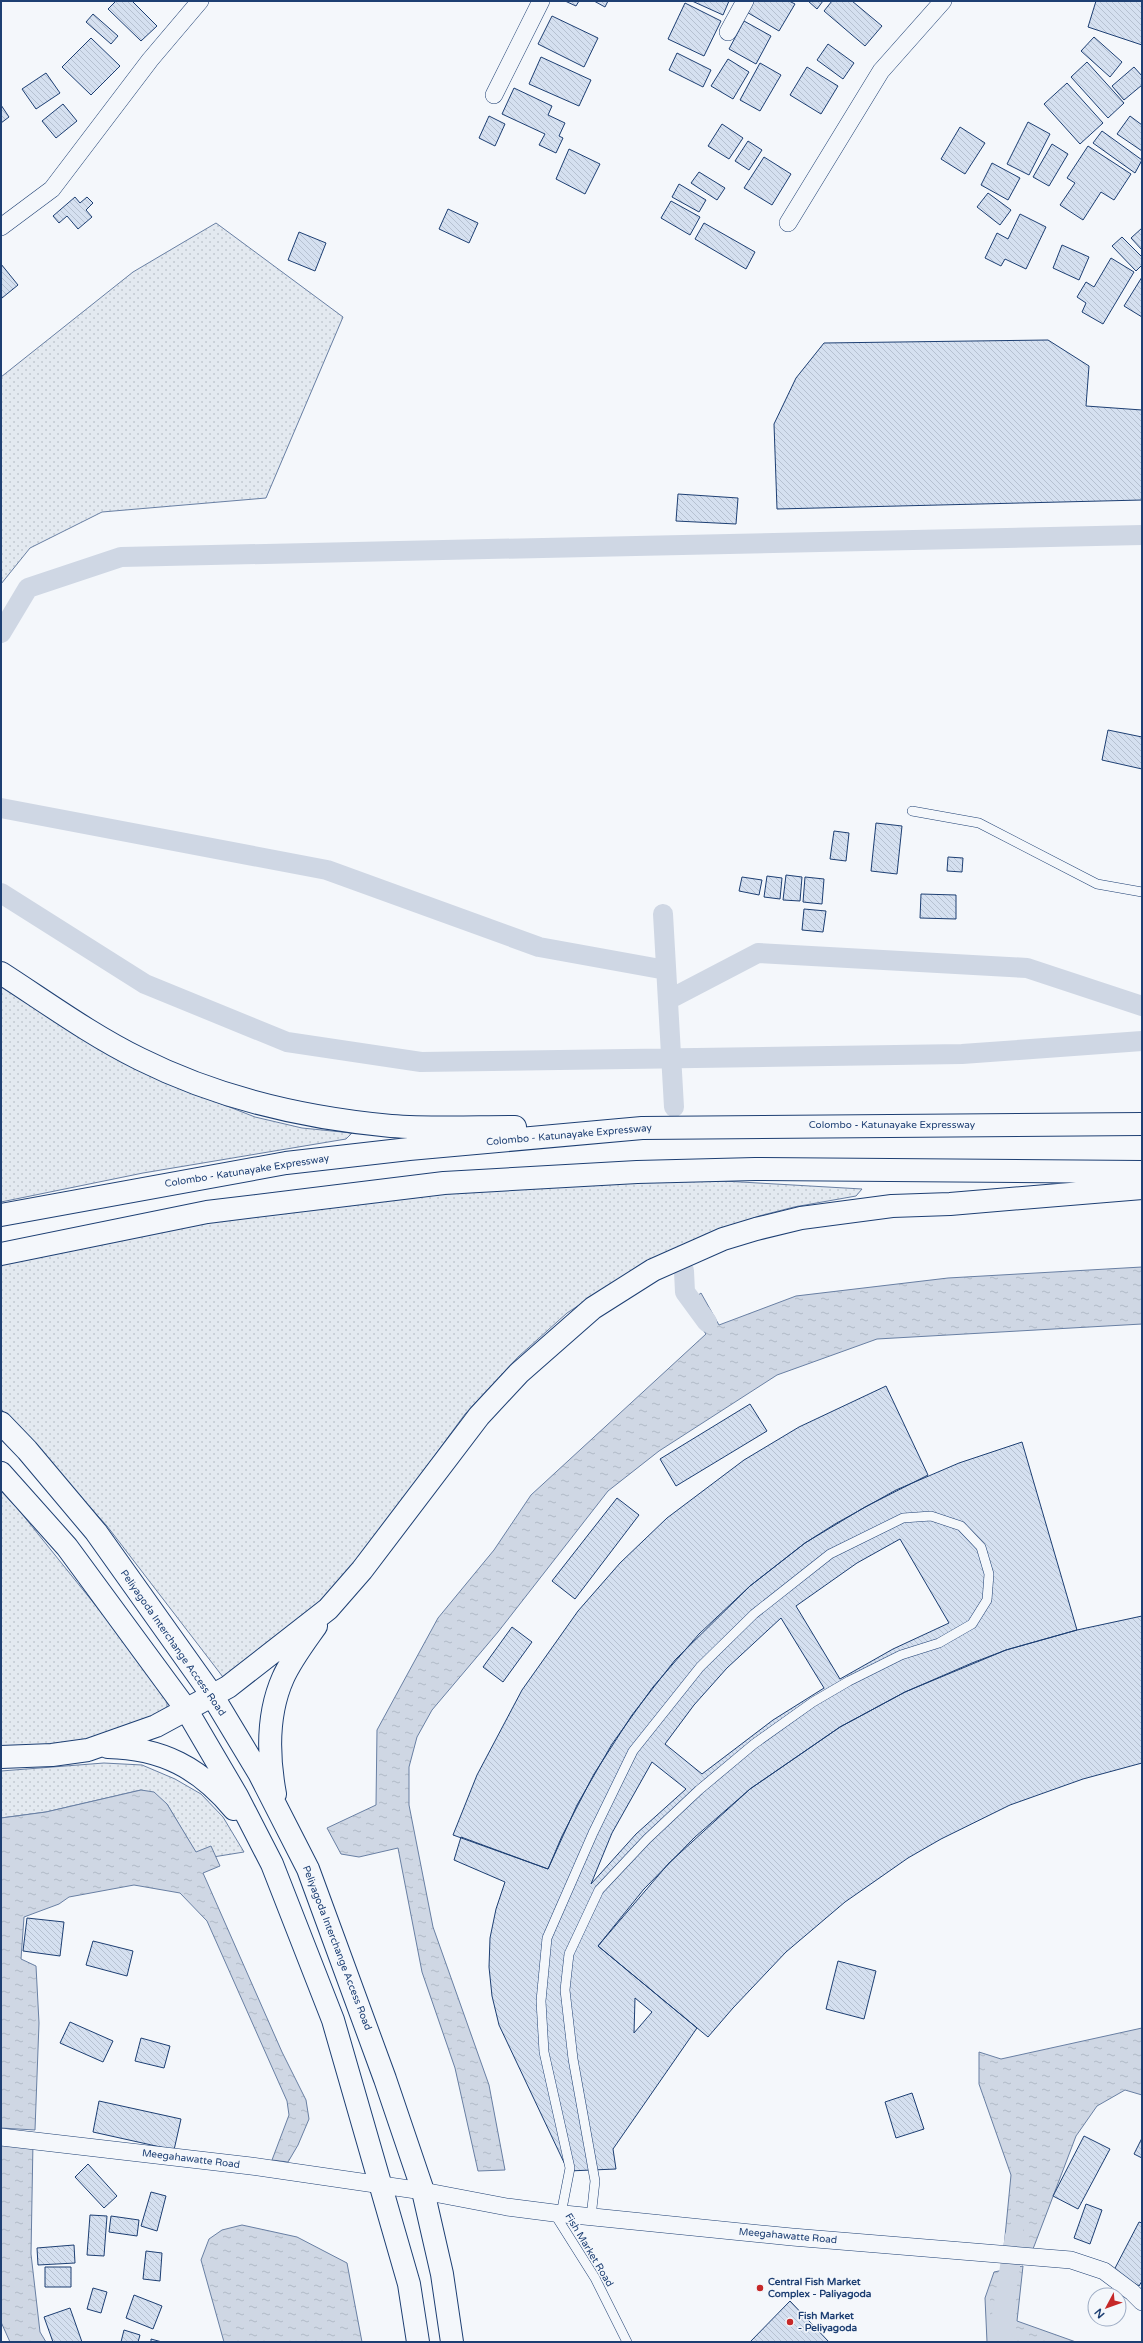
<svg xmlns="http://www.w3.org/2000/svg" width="1143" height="2343" viewBox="0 0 1143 2343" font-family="'Varela Round',sans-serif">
  <defs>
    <pattern id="grass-dots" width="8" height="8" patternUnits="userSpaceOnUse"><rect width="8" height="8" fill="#e3e9f0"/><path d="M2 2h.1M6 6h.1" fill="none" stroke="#c2c9d1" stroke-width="1.8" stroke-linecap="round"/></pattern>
    <pattern id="water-ripples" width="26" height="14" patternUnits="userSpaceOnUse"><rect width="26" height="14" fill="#cfd7e4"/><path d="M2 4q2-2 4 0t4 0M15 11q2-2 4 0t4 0" fill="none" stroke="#b1bac7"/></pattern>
    <pattern id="building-back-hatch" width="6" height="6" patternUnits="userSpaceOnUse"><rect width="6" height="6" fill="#d5e0f0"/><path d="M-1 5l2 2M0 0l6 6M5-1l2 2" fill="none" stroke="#b6c1d1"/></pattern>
  </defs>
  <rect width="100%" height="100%" fill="#f4f7fb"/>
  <path fill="url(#grass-dots)" stroke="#687fa3" d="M216,223L343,317L266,498L102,512L30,548L1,584V377L133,272Z
    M1,983L150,1076L255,1117L302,1128L352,1133L346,1139L143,1173L1,1202Z
    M706,1180L862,1189L856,1196L794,1207L759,1216L687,1243L637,1267L567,1313L518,1357L465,1414L331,1597L226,1681L107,1526L1,1409V1262L175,1224L462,1189Z
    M1,1491L18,1509L129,1647L167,1700V1712L85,1740L31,1746L1,1747Z
    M104,1763L142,1765L175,1779L201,1794L223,1817L244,1852L213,1857L196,1853L167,1804L141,1790L46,1812L1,1818V1771Z"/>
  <path fill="url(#water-ripples)" stroke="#687fa3" d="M1142,1267V1324L877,1339L777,1375L659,1451L608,1491L498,1632L432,1710L417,1737L409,1767V1805L433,1927L489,2085L505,2170L478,2171L455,2068L422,1972L398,1848L359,1857L341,1854L327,1828L376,1805L377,1730L438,1618L494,1550L531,1495L706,1334L685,1305L701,1293L719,1325L796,1296L948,1278Z
    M141,1790L154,1792L167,1804L196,1852L211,1846L220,1866L203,1873L282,2052L306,2100L309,2119L298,2145L288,2162L272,2160L289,2115L287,2101L207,1921L180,1893L134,1885L69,1897L59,1904L24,1917L21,1959L36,1966L39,2023L35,2130L1,2128V1818L46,1812Z
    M1142,2028V2095L1125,2090L1097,2106L1076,2136L1033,2249L1004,2247L1011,2175L979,2084V2052L1001,2059Z
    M1,2137L33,2141L31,2254L40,2332L46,2342H10L1,2322Z
    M242,2225L297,2237L347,2263L362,2342H224L201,2260L209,2239L222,2230Z
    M1023,2266L1017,2321L1076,2342H987L985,2298L994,2272Z"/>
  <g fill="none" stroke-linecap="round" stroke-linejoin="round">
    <path stroke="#cfd7e4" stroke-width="20" d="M1,633L28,588L121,557L1142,535
      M1,808L327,870L539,947L666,970
      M1,893L145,984L287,1042L421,1062L962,1054L1142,1041
      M663,914L674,1107
      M668,1000L758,953L1027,968L1142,1006
      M684,1271L685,1292L707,1322
      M1005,2342L998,2340L1015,2236"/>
  </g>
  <path fill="url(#building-back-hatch)" stroke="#1d3f73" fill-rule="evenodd" d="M116,1H132L157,26L141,41L108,9Z
    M565,1H579L576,6Z
    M594,1H608L605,7Z
    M692,1H729L723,15Z
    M751,1H789L795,4L779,31L745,11Z
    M808,1H823L817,9Z
    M832,1H852L882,26L865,46L824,11Z
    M1096,1H1142V45L1088,27Z
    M685,3L721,21L704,56L668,39Z
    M93,14L118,36L111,44L86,22Z
    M552,16L598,38L584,67L538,44Z
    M744,21L771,36L756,64L729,49Z
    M1094,37L1122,62L1110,77L1081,51Z
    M91,38L120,66L91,95L62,67Z
    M828,44L854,63L843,79L817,60Z
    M677,53L711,70L703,87L669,70Z
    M541,57L591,80L579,106L529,84Z
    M728,59L749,72L733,99L711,86Z
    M1087,62L1124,103L1108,118L1071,77Z
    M760,63L781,75L760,111L740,100Z
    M807,67L838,86L821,114L790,95Z
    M1134,67L1142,76V85L1124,100L1112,86Z
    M46,73L60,93L36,109L22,89Z
    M1067,83L1103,123L1080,144L1044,104Z
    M514,88L552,106L548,115L565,123L559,136L563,138L556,153L539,145L545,134L502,114Z
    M63,104L77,121L56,138L42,121Z
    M1,105L9,117L1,123Z
    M489,116L505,124L495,146L479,138Z
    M1130,116L1142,125V151L1117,134Z
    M1028,122L1050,134L1029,175L1007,164Z
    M722,124L743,138L729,159L708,146Z
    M960,127L985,143L965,174L941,159Z
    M1102,131L1142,160L1135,173L1093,143Z
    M748,141L762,150L749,170L735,161Z
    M1052,144L1068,154L1049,186L1033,177Z
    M1088,146L1131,174L1114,200L1101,192L1083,220L1060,205L1075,183L1067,178Z
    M569,149L600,164L585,194L556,179Z
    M764,157L791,174L772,205L744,188Z
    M992,163L1020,178L1008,200L981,185Z
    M699,172L725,188L717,200L691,183Z
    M679,184L706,200L699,212L672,197Z
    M988,193L1011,210L1000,225L977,207Z
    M75,197L80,203L87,197L93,203L86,210L92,217L78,229L67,216L59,223L53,216Z
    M671,201L700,217L690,235L661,218Z
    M448,209L478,223L469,243L439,229Z
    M1020,214L1046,227L1026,269L1005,259L1001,266L985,258L997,233L1008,239Z
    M704,223L755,252L746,269L695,239Z
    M1142,228V250L1131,238Z
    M299,232L326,243L315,271L288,260Z
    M1122,237L1142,257V265L1136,271L1112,246Z
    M1062,245L1089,257L1079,280L1053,268Z
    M1111,258L1134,272L1103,324L1082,312L1086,303L1077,297L1086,282L1094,287Z
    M1,264L18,285L2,298L1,297Z
    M1142,277V317L1124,306Z
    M1048,340L1089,366L1086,406L1142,410V500L777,509L774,424L796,378L824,343Z
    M678,494L738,498L736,524L676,521Z
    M1108,730L1142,737V769L1102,760Z
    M876,823L902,826L897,874L871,871Z
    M834,831L849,833L846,861L830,859Z
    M948,857L963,858L962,872L947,871Z
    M786,875L802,877L800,901L783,900Z
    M767,876L782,878L780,899L764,897Z
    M742,877L762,880L759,895L739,891Z
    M805,877L824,879L822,904L803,902Z
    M921,894L956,895V919L920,918Z
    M804,909L826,911L823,932L802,930Z
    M886,1386L928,1475L865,1507L805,1543L750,1586L699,1634L653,1687L612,1744L577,1805L548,1869L453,1835L477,1775L522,1690L578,1611L620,1563L667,1518L744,1460L799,1427Z
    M750,1404L767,1431L676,1486L660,1459Z
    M1022,1442L1077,1630L1006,1650L972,1663L905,1692L840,1727L750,1789L669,1863L598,1946L697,2028L613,2149L616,2169L568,2171L499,2025L492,1996L489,1967L490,1938L496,1909L505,1882L454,1860L461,1837L548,1869L562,1836L594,1774L632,1715L675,1660L750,1586L805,1543L835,1524L896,1490L959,1463ZM900,1539L949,1623L893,1649L840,1679L796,1606L857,1563ZM781,1618L824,1688L773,1720L702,1774L665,1744L694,1705L727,1668ZM652,1762L686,1789L636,1834L591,1884L612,1833ZM635,1998L652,2012L634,2033Z
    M617,1498L639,1515L575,1599L552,1581Z
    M1142,1616V1763L1083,1779L1010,1805L941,1839L908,1858L845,1902L786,1952L733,2008L708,2037L598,1946L644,1889L695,1837L750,1789L840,1727L905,1692L1006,1650L1077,1630Z
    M512,1627L532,1642L503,1682L483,1667Z
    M27,1918L64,1922L60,1956L23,1951Z
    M93,1941L133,1951L127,1976L86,1965Z
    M838,1961L876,1971L864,2019L826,2009Z
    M70,2022L113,2041L103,2062L60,2043Z
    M141,2038L170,2046L164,2068L135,2061Z
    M912,2093L924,2129L896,2138L885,2102Z
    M99,2101L181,2119L174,2150L93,2132Z
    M1084,2136L1110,2149L1078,2209L1053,2196Z
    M1142,2138V2158L1134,2154Z
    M88,2164L117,2196L104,2208L75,2177Z
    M151,2192L166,2196L157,2231L141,2226Z
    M1086,2204L1102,2210L1090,2244L1074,2238Z
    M90,2215L107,2216L104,2256L87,2255Z
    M111,2216L139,2220L137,2236L109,2232Z
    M1139,2222L1142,2223V2281L1139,2286L1113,2272Z
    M74,2245L75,2263L38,2265L37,2248Z
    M146,2251L162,2253L160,2281L143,2279Z
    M45,2267H71V2287H45Z
    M93,2288L107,2292L101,2313L87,2309Z
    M134,2295L162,2306L153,2329L126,2318Z
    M790,2301L829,2342H750Z
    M70,2308L82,2342H53L44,2317Z
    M124,2330L140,2335L138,2342H121Z
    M151,2339L162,2342H151Z"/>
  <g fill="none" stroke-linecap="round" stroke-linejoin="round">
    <defs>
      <path id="lane" d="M912,811L979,823L1097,884L1142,892
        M554,2213L595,2278L627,2342
        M561,2214L570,2168L544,2052L541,2001L547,1938L593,1833L633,1751L700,1667L754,1614L830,1554L903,1518L931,1516L961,1526L981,1547L989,1574L987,1600L972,1624L939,1643L901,1655L849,1681L813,1702L754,1744L699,1790L647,1839L599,1890L569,1954L565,1990L573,2059L595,2181L591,2217"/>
      <path id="street" d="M728,32L745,1
        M494,95L541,1
        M788,223L881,71L943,1
        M1,227L52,189L150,60L200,1
        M1,2137L251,2166L423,2191L507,2207L554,2213L792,2237L1071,2260L1104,2271L1132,2292L1142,2302"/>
      <path id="highway" d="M1,973C46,1002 91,1035 140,1059C218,1098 304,1118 391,1126C431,1129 474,1127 515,1127
        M1,1215L286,1163L409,1149L642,1128L1142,1124
        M1,1254L207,1212L444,1183L637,1172L755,1169L1142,1172
        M1,1423L27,1450L96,1532L212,1695L259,1773L308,1869L385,2079L423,2191L442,2274L452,2342
        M1,1473L67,1547L186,1709L237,1796L272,1864L333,2020L409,2284L418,2342
        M108,1747C162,1748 200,1768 234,1809
        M1,1757L52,1755L88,1750L156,1726L228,1687L328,1609L362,1570L479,1416L519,1373L593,1308L653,1270L723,1239L756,1229L801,1218L892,1206L950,1204L1142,1188
        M275,1794C268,1756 267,1714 283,1678C291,1660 304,1643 316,1626"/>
    </defs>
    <use href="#lane" stroke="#1d3f73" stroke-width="10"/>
    <use href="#street" stroke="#1d3f73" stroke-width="18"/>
    <use href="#highway" stroke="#1d3f73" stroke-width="24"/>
    <use href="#lane" stroke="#f4f7fb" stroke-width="9"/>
    <use href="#street" stroke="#f4f7fb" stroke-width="17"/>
    <use href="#highway" stroke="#f4f7fb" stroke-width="22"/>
  </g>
  <g fill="#c62828" stroke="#f4f7fb" stroke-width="1.5">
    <circle cx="760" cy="2288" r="4"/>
    <circle cx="790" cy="2322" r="4"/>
  </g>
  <g text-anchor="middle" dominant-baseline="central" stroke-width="3" stroke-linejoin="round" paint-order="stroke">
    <g font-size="10" fill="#1d3f73" stroke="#f4f7fb">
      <text x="892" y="1125">Colombo - Katunayake Expressway</text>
      <text transform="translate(569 1135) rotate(-5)">Colombo - Katunayake Expressway</text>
      <text transform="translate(247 1171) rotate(-9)">Colombo - Katunayake Expressway</text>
      <text transform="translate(173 1643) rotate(55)">Peliyagoda Interchange Access Road</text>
      <text transform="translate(337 1948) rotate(69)">Peliyagoda Interchange Access Road</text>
      <text transform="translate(191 2159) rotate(7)">Meegahawatte Road</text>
      <text transform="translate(788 2236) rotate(5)">Meegahawatte Road</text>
      <text transform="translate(589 2250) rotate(59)">Fish Market Road</text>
    </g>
    <g font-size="10" font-weight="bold" fill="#1d3f73" stroke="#f4f7fb" text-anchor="start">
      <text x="768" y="2282">Central Fish Market<tspan x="768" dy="12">Complex - Paliyagoda</tspan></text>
      <text x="798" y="2316">Fish Market<tspan x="798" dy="12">- Peliyagoda</tspan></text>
    </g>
  </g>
  <rect width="1143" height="2343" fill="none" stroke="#1d3f73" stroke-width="4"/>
  <g transform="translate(1107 2307) rotate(229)"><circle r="19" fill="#f4f7fb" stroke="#9eadc5"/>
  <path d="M0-3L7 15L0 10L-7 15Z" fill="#c62828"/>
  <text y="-6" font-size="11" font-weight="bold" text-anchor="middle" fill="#1d3f73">N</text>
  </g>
</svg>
